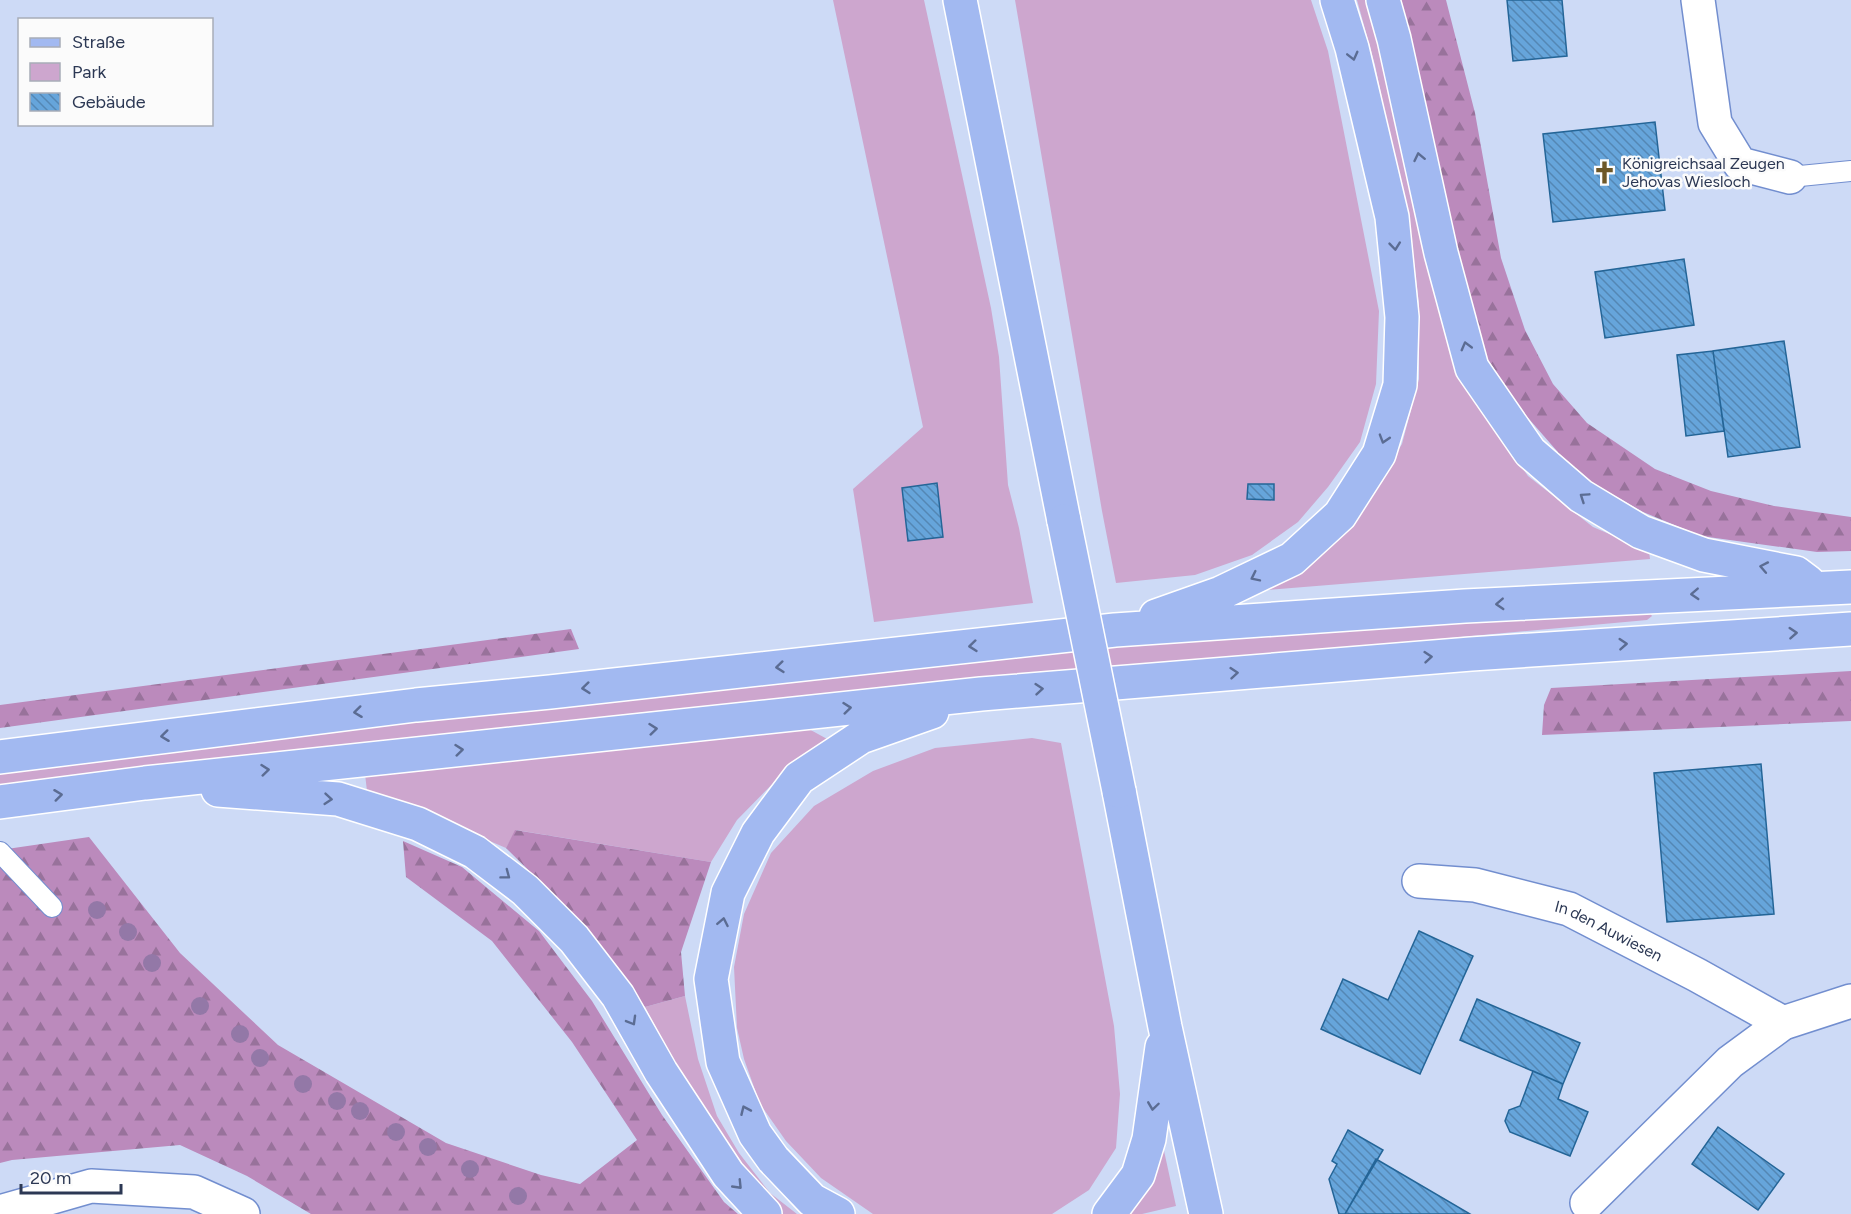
<svg xmlns="http://www.w3.org/2000/svg" width="1851" height="1214" viewBox="0 0 1851 1214" font-family="Figtree,sans-serif">
  <defs>
    <pattern id="forest-firs" width="22" height="20" patternUnits="userSpaceOnUse" patternTransform="scale(1.5)"><rect width="22" height="20" fill="#bb8abc"/><path d="M5 1l3.5 6h-7zM16 11l3.5 6h-7z" fill="#98729b"/></pattern>
    <pattern id="building-back-hatch" width="6" height="6" patternUnits="userSpaceOnUse" patternTransform="scale(1.5)"><rect width="6" height="6" fill="#66a5db"/><path d="M-1 5l2 2M0 0l6 6M5-1l2 2" fill="none" stroke="#5487b4"/></pattern>
  </defs>
  <rect width="100%" height="100%" fill="#cddaf6"/>
  <path fill="#cda6ce" d="M833,0H924L991,308L999,357L1008,485L1019,528L1033,603L874,622L853,489L923,427Z
    M1015,0H1311L1328,51L1379,311L1376,384L1360,442L1328,487L1298,522L1252,555L1195,575L1116,583L1102,511Z
    M1357,0H1370L1453,355L1485,416L1528,476L1593,527L1649,551L1650,559L1267,590L1314,560L1362,508L1402,444L1419,379V304L1411,238L1375,65Z
    M1647,609L1652,616L1647,620L655,711L356,745L0,789V769L354,725L1139,644Z
    M807,728L829,740L788,768L737,820L711,862L516,830L506,848L396,801L367,791L365,774Z
    M1032,738L1061,743L1114,1026L1120,1094L1116,1148L1089,1190L1052,1214H873L821,1178L786,1141L760,1104L744,1059L737,1028L734,967L744,914L771,853L814,806L873,771L935,748Z
    M685,996L698,1059L717,1116L739,1153L770,1193L797,1214H781L707,1124L645,1007Z
    M1158,1123L1176,1206L1142,1214H1123Z"/>
  <path fill="url(#forest-firs)" d="M1399,0H1446L1475,113L1501,258L1525,330L1553,384L1587,423L1655,469L1711,491L1774,506L1851,517V551L1817,552L1701,536L1643,512L1577,474L1523,412L1479,346L1445,204L1418,70Z
    M571,629L579,649L0,728V705Z
    M1851,671V721L1542,735L1544,705L1551,688Z
    M515,830L711,862L681,952L685,996L645,1007L565,906L506,848Z
    M89,837L180,953L278,1045L446,1143L541,1175L580,1184L637,1140L572,1042L492,941L406,877L403,841L462,867L539,931L592,1001L662,1115L724,1202L738,1214H311L247,1176L180,1145L12,1160L0,1163V850Z"/>
  <path fill="url(#building-back-hatch)" stroke="#246597" stroke-width="1.5" d="M1507,0H1562L1567,56L1513,61Z
    M1655,122L1665,210L1553,222L1543,134Z
    M1684,259L1694,325L1605,338L1595,272Z
    M1784,341L1800,447L1728,457L1713,351Z
    M1713,351L1724,431L1686,436L1677,355Z
    M937,483L943,537L908,541L902,488Z
    M1248,484H1274V500L1247,499Z
    M1761,764L1774,914L1667,922L1654,773Z
    M1419,931L1473,956L1420,1074L1321,1029L1343,979L1388,1000Z
    M1477,999L1580,1043L1563,1084L1460,1040Z
    M1533,1071L1563,1084L1558,1099L1588,1112L1570,1156L1510,1132L1505,1121L1509,1110L1520,1106Z
    M1718,1127L1784,1174L1758,1210L1692,1164Z
    M1348,1130L1383,1150L1345,1214H1339L1329,1179L1337,1164L1332,1161Z
    M1376,1159L1470,1214H1345Z"/>
  <g fill="none" stroke-linecap="round" stroke-linejoin="round">
    <defs>
      <path id="lane" d="M1790,177L1851,171
        M0,852L52,907"/>
      <g id="street">
        <path d="M1698,0L1715,123L1740,164L1790,177"/>
        <path id="s1" d="M1419,881L1475,885L1569,909L1697,975L1783,1023"/>
        <path d="M1587,1203L1730,1062L1783,1023L1851,1001"/>
        <path d="M0,1212L91,1186L194,1192L243,1214"/>
      </g>
      <path id="primary" d="M960,0L1064,521
        M1383,0L1394,39L1441,253L1472,368L1530,452L1581,496L1641,532L1704,555L1796,573L1808,582
        M1156,616L1221,593L1292,559L1340,515L1379,454L1400,385L1402,317L1392,217L1352,48L1337,0
        M0,757L416,705L550,692L1115,630L1465,606L1851,587
        M218,790L338,799L418,824L475,852L525,890L574,939L618,996L661,1072L728,1174L765,1214
        M1119,791L1165,1027L1206,1214
        M0,802L145,783L981,694L1471,654L1851,629
        M838,1214L812,1200L773,1159L755,1134L723,1062L711,979L728,893L758,833L799,778L861,737L932,712
        M1109,1214L1138,1175L1149,1139L1162,1047"/>
    </defs>
    <use href="#lane" stroke="#728ecf" stroke-width="22"/>
    <use href="#street" stroke="#728ecf" stroke-width="36"/>
    <use href="#primary" stroke="#fff" stroke-width="36"/>
    <use href="#lane" stroke="#fff" stroke-width="20"/>
    <use href="#street" stroke="#fff" stroke-width="33"/>
    <use href="#primary" stroke="#a2b9f1" stroke-width="33"/>
    <defs>
      <path id="primary-bridge" d="M1064,521L1119,791"/>
    </defs>
    <use href="#primary-bridge" stroke="#fff" stroke-width="36" stroke-linecap="butt"/>
    <use href="#primary-bridge" stroke="#a2b9f1" stroke-width="33"/>
  </g>
  <g fill="#9378a7">
    <circle cx="97" cy="910" r="9"/>
    <circle cx="128" cy="932" r="9"/>
    <circle cx="152" cy="963" r="9"/>
    <circle cx="200" cy="1006" r="9"/>
    <circle cx="240" cy="1034" r="9"/>
    <circle cx="260" cy="1058" r="9"/>
    <circle cx="303" cy="1084" r="9"/>
    <circle cx="337" cy="1101" r="9"/>
    <circle cx="360" cy="1111" r="9"/>
    <circle cx="396" cy="1132" r="9"/>
    <circle cx="428" cy="1147" r="9"/>
    <circle cx="470" cy="1169" r="9"/>
    <circle cx="518" cy="1196" r="9"/>
  </g>
  <defs><path id="oneway-chevron" d="M-2-3.5L2.5 0L-2 3.5" fill="none" stroke-width="1.6" stroke-linecap="round" stroke-linejoin="round" transform="scale(1.5)"/></defs>
  <g stroke="#5b6c93">
    <use href="#oneway-chevron" transform="translate(1353 56) rotate(76)"/>
    <use href="#oneway-chevron" transform="translate(1419 157) rotate(-102)"/>
    <use href="#oneway-chevron" transform="translate(1395 246) rotate(84)"/>
    <use href="#oneway-chevron" transform="translate(1466 346) rotate(-105)"/>
    <use href="#oneway-chevron" transform="translate(1384 439) rotate(107)"/>
    <use href="#oneway-chevron" transform="translate(1584 497) rotate(-146)"/>
    <use href="#oneway-chevron" transform="translate(1764 567) rotate(-169)"/>
    <use href="#oneway-chevron" transform="translate(1255 577) rotate(154)"/>
    <use href="#oneway-chevron" transform="translate(1695 594) rotate(177)"/>
    <use href="#oneway-chevron" transform="translate(1500 604) rotate(177)"/>
    <use href="#oneway-chevron" transform="translate(1793 633) rotate(-4)"/>
    <use href="#oneway-chevron" transform="translate(1623 644) rotate(-4)"/>
    <use href="#oneway-chevron" transform="translate(973 646) rotate(174)"/>
    <use href="#oneway-chevron" transform="translate(1428 657) rotate(-5)"/>
    <use href="#oneway-chevron" transform="translate(780 667) rotate(174)"/>
    <use href="#oneway-chevron" transform="translate(1234 673) rotate(-5)"/>
    <use href="#oneway-chevron" transform="translate(586 688) rotate(174)"/>
    <use href="#oneway-chevron" transform="translate(1039 689) rotate(-5)"/>
    <use href="#oneway-chevron" transform="translate(847 708) rotate(-6)"/>
    <use href="#oneway-chevron" transform="translate(358 712) rotate(173)"/>
    <use href="#oneway-chevron" transform="translate(653 729) rotate(-6)"/>
    <use href="#oneway-chevron" transform="translate(165 736) rotate(173)"/>
    <use href="#oneway-chevron" transform="translate(459 750) rotate(-6)"/>
    <use href="#oneway-chevron" transform="translate(265 770) rotate(-6)"/>
    <use href="#oneway-chevron" transform="translate(58 795) rotate(-7)"/>
    <use href="#oneway-chevron" transform="translate(328 799) rotate(5)"/>
    <use href="#oneway-chevron" transform="translate(506 875) rotate(37)"/>
    <use href="#oneway-chevron" transform="translate(723 922) rotate(-79)"/>
    <use href="#oneway-chevron" transform="translate(632 1021) rotate(60)"/>
    <use href="#oneway-chevron" transform="translate(1153 1106) rotate(98)"/>
    <use href="#oneway-chevron" transform="translate(745 1110) rotate(-114)"/>
    <use href="#oneway-chevron" transform="translate(738 1185) rotate(46)"/>
  </g>
  <defs>
    <symbol id="church-bare" viewBox="-9 -9 18 18"><path d="M-1.2-6h2.4v3.5h3.3v2.4h-3.3V6h-2.4V-.1h-3.3v-2.4h3.3Z" fill="#6d5727" stroke="#fbfbfb" stroke-width="2.5" paint-order="stroke"/></symbol>
  </defs>
  <g fill-rule="evenodd">
    <use href="#church-bare" x="1588" y="156" width="33" height="33"/>
  </g>
  <g text-anchor="middle" dominant-baseline="central" stroke-width="5" stroke-linejoin="round" paint-order="stroke">
    <g font-size="16" fill="#2c3854" stroke="#fbfbfb" text-anchor="start">
      <text x="1622" y="163">Königreichsaal Zeugen<tspan x="1622" dy="18">Jehovas Wiesloch</tspan></text>
    </g>
    <g font-size="16" fill="#2c3854" stroke="#fbfbfb">
      <text stroke="none"><textPath href="#s1" startOffset="198">In den Auwiesen</textPath></text>
    </g>
  </g>
  <rect x="18" y="18" width="195" height="108" fill="#fbfbfb" stroke="#a8adb8" stroke-width="1.5"/>
  <rect x="30" y="38" width="30" height="9" fill="#a2b9f1" stroke="#a8adb8" stroke-width="1.5"/>
  <text x="72" y="48" font-size="18" fill="#2c3854">Straße</text>
  <rect x="30" y="63" width="30" height="18" fill="#cda6ce" stroke="#a8adb8" stroke-width="1.5"/>
  <text x="72" y="78" font-size="18" fill="#2c3854">Park</text>
  <rect x="30" y="93" width="30" height="18" fill="url(#building-back-hatch)" stroke="#a8adb8" stroke-width="1.5"/>
  <text x="72" y="108" font-size="18" fill="#2c3854">Gebäude</text>
  <path d="M21 1184v9h100v-9" fill="none" stroke="#2c3854" stroke-width="3"/>
  <text x="30" y="1184" font-size="18" fill="#2c3854" stroke="#fbfbfb" stroke-width="4.5" paint-order="stroke">20 m</text>
</svg>
